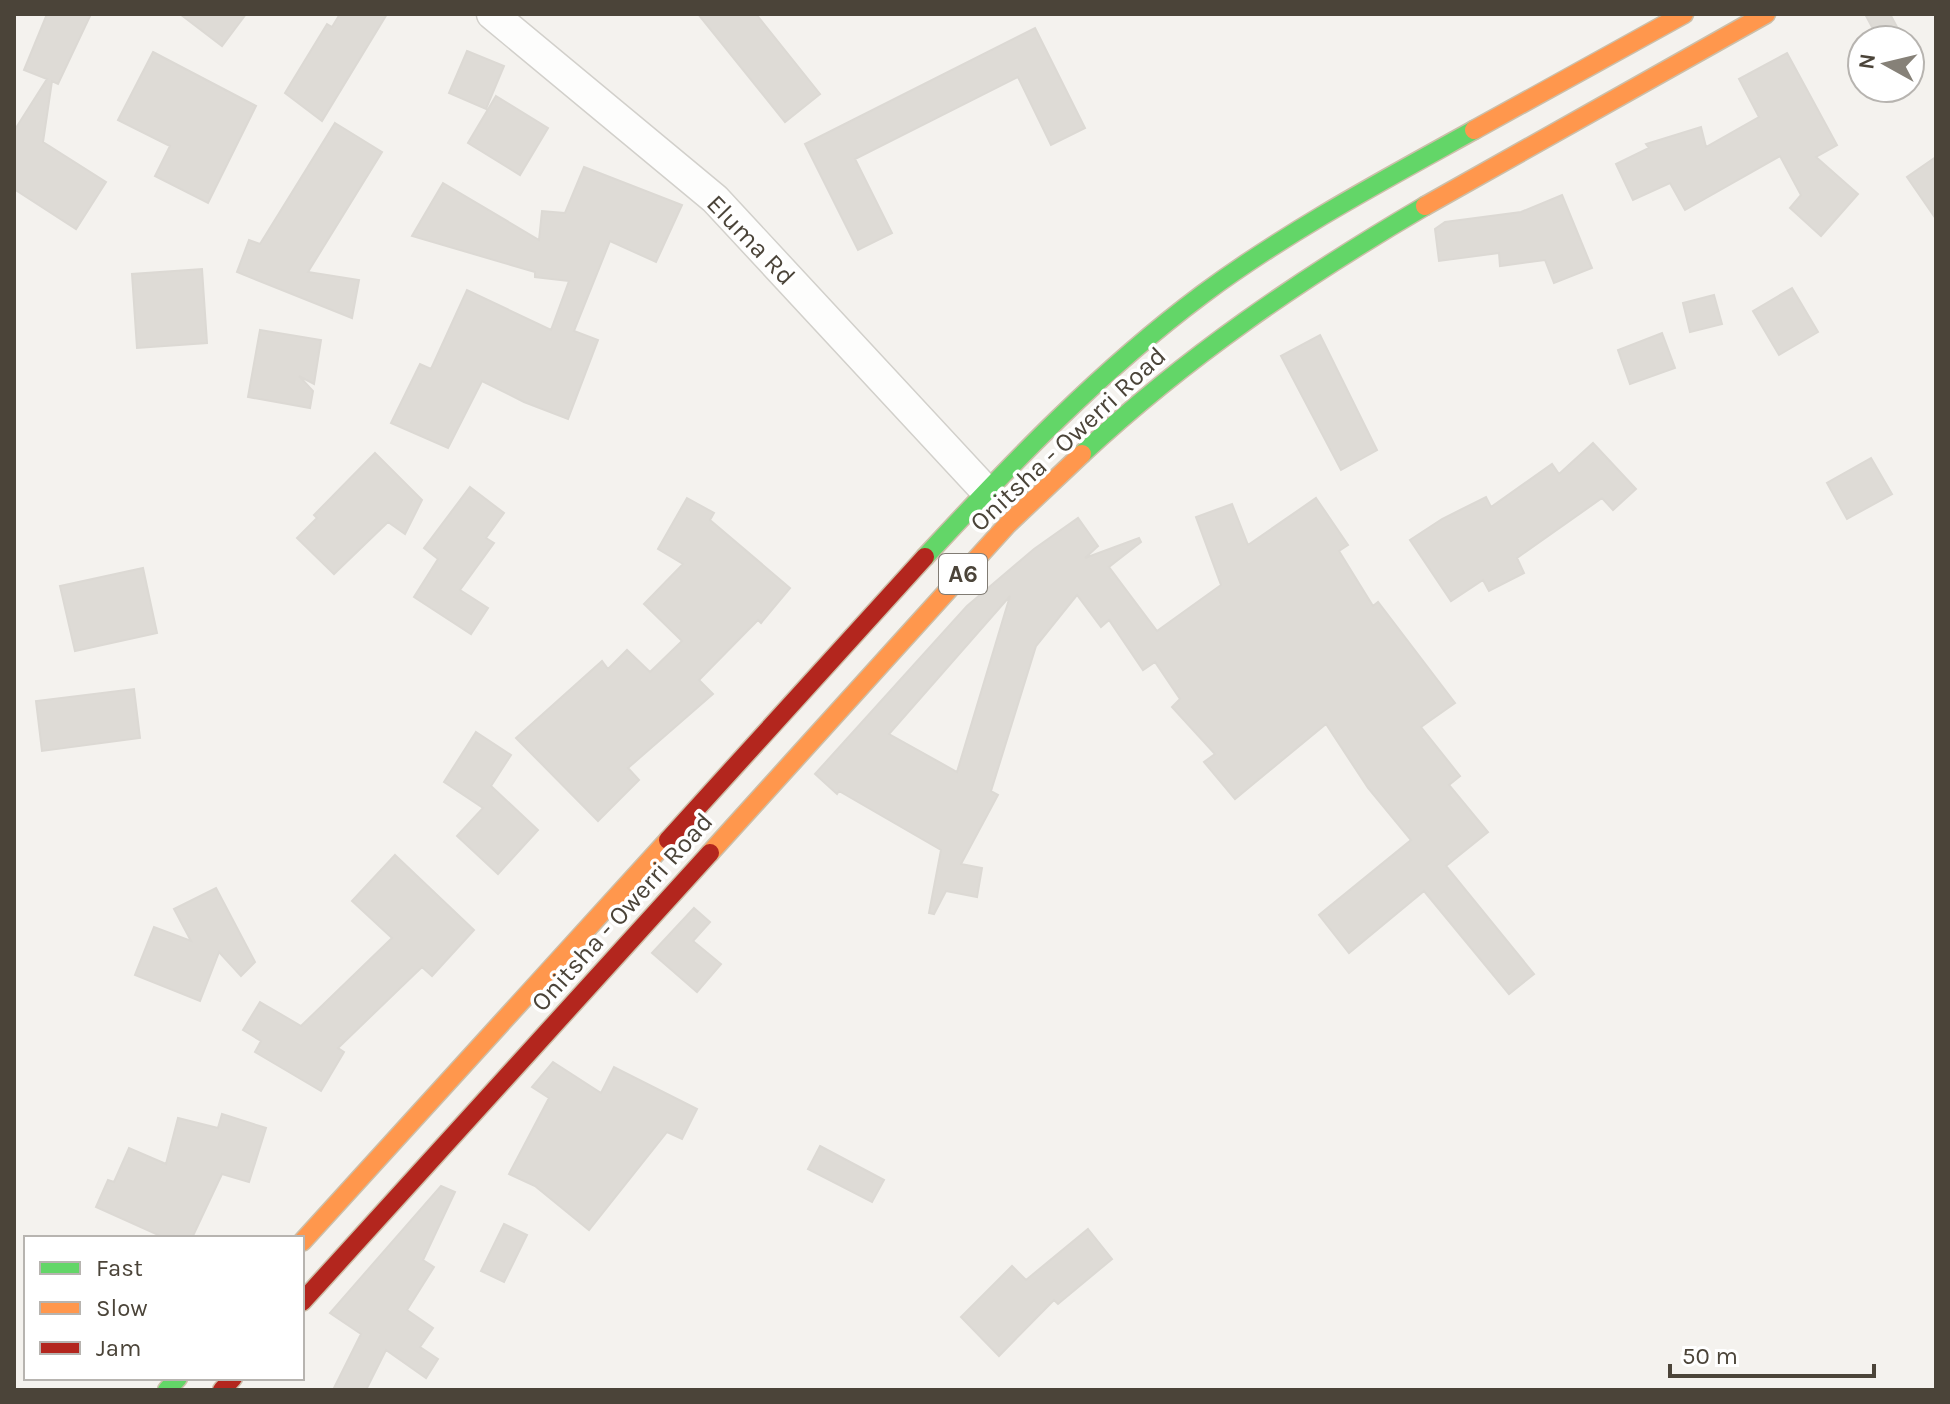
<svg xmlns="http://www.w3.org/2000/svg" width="1950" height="1404" viewBox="0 0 1950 1404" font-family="Karla,sans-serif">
  <rect width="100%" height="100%" fill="#f4f2ee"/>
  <path fill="#dedbd6" stroke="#dcd9d4" stroke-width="2" fill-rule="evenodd" d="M47,14H91L58,84L52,81L43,142L106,182L76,229L14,189V131L47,79L24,70Z
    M180,14H246L222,46Z
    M340,14H387L322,121L285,93L327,24L332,27Z
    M698,14H756L820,94L785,122Z
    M1865,14H1890L1904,40H1879Z
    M1035,28L1085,128L1051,145L1018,77L855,159L892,233L858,250L805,144Z
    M467,51L504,66L486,109L449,93Z
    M153,52L256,106L208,203L155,176L170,146L118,120Z
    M1787,53L1837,145L1816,157L1858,194L1821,236L1790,208L1801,195L1780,156L1685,210L1670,183L1633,200L1616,164L1649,148L1646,144L1701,127L1706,147L1759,117L1739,79Z
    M496,96L548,128L520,175L468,143Z
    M335,123L382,152L308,272L359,280L352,318L237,272L249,240L260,244Z
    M1936,157V219L1907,177Z
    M584,167L682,205L656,262L610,241L574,331L598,340L568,419L524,402L482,381L448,448L391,423L420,364L431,369L467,290L551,330L569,281L535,277V272L412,236L443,183L539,240L542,211L565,213Z
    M1562,195L1592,268L1554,283L1545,260L1500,266L1499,253L1439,261L1435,229L1445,222L1521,212Z
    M202,269L207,343L137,348L132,274Z
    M1792,288L1818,332L1779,355L1753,311Z
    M1714,295L1722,324L1690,332L1683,303Z
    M260,330L321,340L314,384L299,376L313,391L310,408L248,397Z
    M1662,333L1675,368L1630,384L1618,350Z
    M1320,335L1377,450L1341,470L1281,356Z
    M1593,443L1636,489L1613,510L1602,498L1517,558L1524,573L1489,591L1483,580L1451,601L1410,540L1442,519L1486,497L1491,507L1552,464L1559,474Z
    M375,453L422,500L405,534L388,522L334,574L297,538L317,518L314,515Z
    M1871,458L1892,494L1847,519L1827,483Z
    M470,487L504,513L486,538L494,543L460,590L488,608L471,634L414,597L438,559L424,548Z
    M687,498L714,513L710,520L790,588L761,623L758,620L699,680L713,694L628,768L639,780L598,821L516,738L602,661L608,669L627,650L650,672L682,641L644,604L683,564L658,549Z
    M1316,498L1348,545L1339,551L1373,606L1378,602L1455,703L1421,727L1460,776L1449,785L1488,832L1446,866L1534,974L1509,994L1424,891L1349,953L1319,915L1411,840L1368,788L1326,724L1235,799L1204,762L1215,754L1172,707L1180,699L1155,662L1143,670L1109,620L1101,627L1077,595L1036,646L991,791L998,795L961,864L982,868L977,897L946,891L934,914L929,913L941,850L839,791L837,794L815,774L967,606L1034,549L1078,518L1098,546L1085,558L1139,538L1141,542L1109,567L1157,631L1221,585L1196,517L1232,504L1248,545ZM1010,596L957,772L889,734Z
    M143,568L157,633L75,651L60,586Z
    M134,689L140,738L42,751L36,701Z
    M476,732L511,755L491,786L538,830L498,874L457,836L483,808L444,782Z
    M395,855L474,930L432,976L422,967L338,1048L344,1052L321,1091L255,1052L261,1041L243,1030L260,1002L301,1026L392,938L352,901Z
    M216,888L255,962L241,976L219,952L200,1001L135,975L154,927L191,941L174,909Z
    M694,908L710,922L693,941L721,964L697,992L652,953Z
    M553,1062L601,1093L614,1067L697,1109L682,1139L667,1132L589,1230L535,1186L509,1174L549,1098L532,1087Z
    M222,1114L266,1128L249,1182L222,1174L192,1238H165L96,1207L108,1180L114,1182L129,1148L166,1164L178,1118L218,1128Z
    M820,1146L884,1180L872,1202L808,1169Z
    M441,1186L455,1192L423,1260L434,1267L407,1310L433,1328L420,1347L438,1359L426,1378L386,1350L366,1390H333L361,1334L330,1313Z
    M504,1224L527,1235L504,1282L481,1271Z
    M1088,1229L1112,1259L1058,1304L1054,1300L999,1356L961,1317L1012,1266L1026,1280Z"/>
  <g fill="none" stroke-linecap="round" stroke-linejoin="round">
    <defs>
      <path id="street" d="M492,14L715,199L986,491"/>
      <path id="fast" d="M1082,454C1186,357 1302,278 1425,206
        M925,557C1011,464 1101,370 1203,294C1288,231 1382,181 1474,130
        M167,1390L178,1378"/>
      <path id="slow" d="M1474,130L1684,14
        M1425,206L1766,14
        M710,853L1008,524L1082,454
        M302,1242L668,840"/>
      <path id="jam" d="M668,840L925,557
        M302,1302L710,853
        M222,1390L233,1378"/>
    </defs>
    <use href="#street" stroke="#d2d0cb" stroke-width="33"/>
    <use href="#fast" stroke="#ccbfa9" stroke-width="21"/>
    <use href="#slow" stroke="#ccbfa9" stroke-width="21"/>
    <use href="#jam" stroke="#ccbfa9" stroke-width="21"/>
    <use href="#street" stroke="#fdfdfc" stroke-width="30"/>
    <use href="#fast" stroke="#63d668" stroke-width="18"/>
    <use href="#slow" stroke="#ff974d" stroke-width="18"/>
    <use href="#jam" stroke="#b3261e" stroke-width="18"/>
  </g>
  <g text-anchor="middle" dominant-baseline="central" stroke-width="7" stroke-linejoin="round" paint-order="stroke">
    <rect fill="#fff" stroke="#817c74" stroke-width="2" x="939" y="554" width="48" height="40" rx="6"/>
    <g font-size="24" font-weight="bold" fill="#4b4439">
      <text x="963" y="574">A6</text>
    </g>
    <g font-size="26" fill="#4b4439" stroke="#fff">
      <text transform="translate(751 240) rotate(46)">Eluma Rd</text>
      <text transform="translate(1068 439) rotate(-43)">Onitsha - Owerri Road</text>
      <text transform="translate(622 912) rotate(-48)">Onitsha - Owerri Road</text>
    </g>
  </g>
  <rect width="1950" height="1404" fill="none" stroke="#4b4439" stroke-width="32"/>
  <rect x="24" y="1236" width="280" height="144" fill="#ffffff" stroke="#b7b4b0" stroke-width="2"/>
  <rect x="40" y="1262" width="40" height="12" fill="#63d668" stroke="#b7b4b0" stroke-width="2"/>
  <text x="96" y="1276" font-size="24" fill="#4b4439">Fast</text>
  <rect x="40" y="1302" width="40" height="12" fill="#ff974d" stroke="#b7b4b0" stroke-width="2"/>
  <text x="96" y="1316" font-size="24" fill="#4b4439">Slow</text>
  <rect x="40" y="1342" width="40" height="12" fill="#b3261e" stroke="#b7b4b0" stroke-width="2"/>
  <text x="96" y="1356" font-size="24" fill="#4b4439">Jam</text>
  <g transform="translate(1886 64) rotate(278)"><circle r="38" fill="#ffffff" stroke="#b7b4b0" stroke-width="2"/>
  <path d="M0-6L14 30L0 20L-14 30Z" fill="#868178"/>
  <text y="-12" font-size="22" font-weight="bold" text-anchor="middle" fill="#4b4439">N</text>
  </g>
  <path d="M1670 1364v12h204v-12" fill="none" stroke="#4b4439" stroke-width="4"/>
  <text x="1682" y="1364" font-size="24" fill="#4b4439" stroke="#ffffff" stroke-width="6" paint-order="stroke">50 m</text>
</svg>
